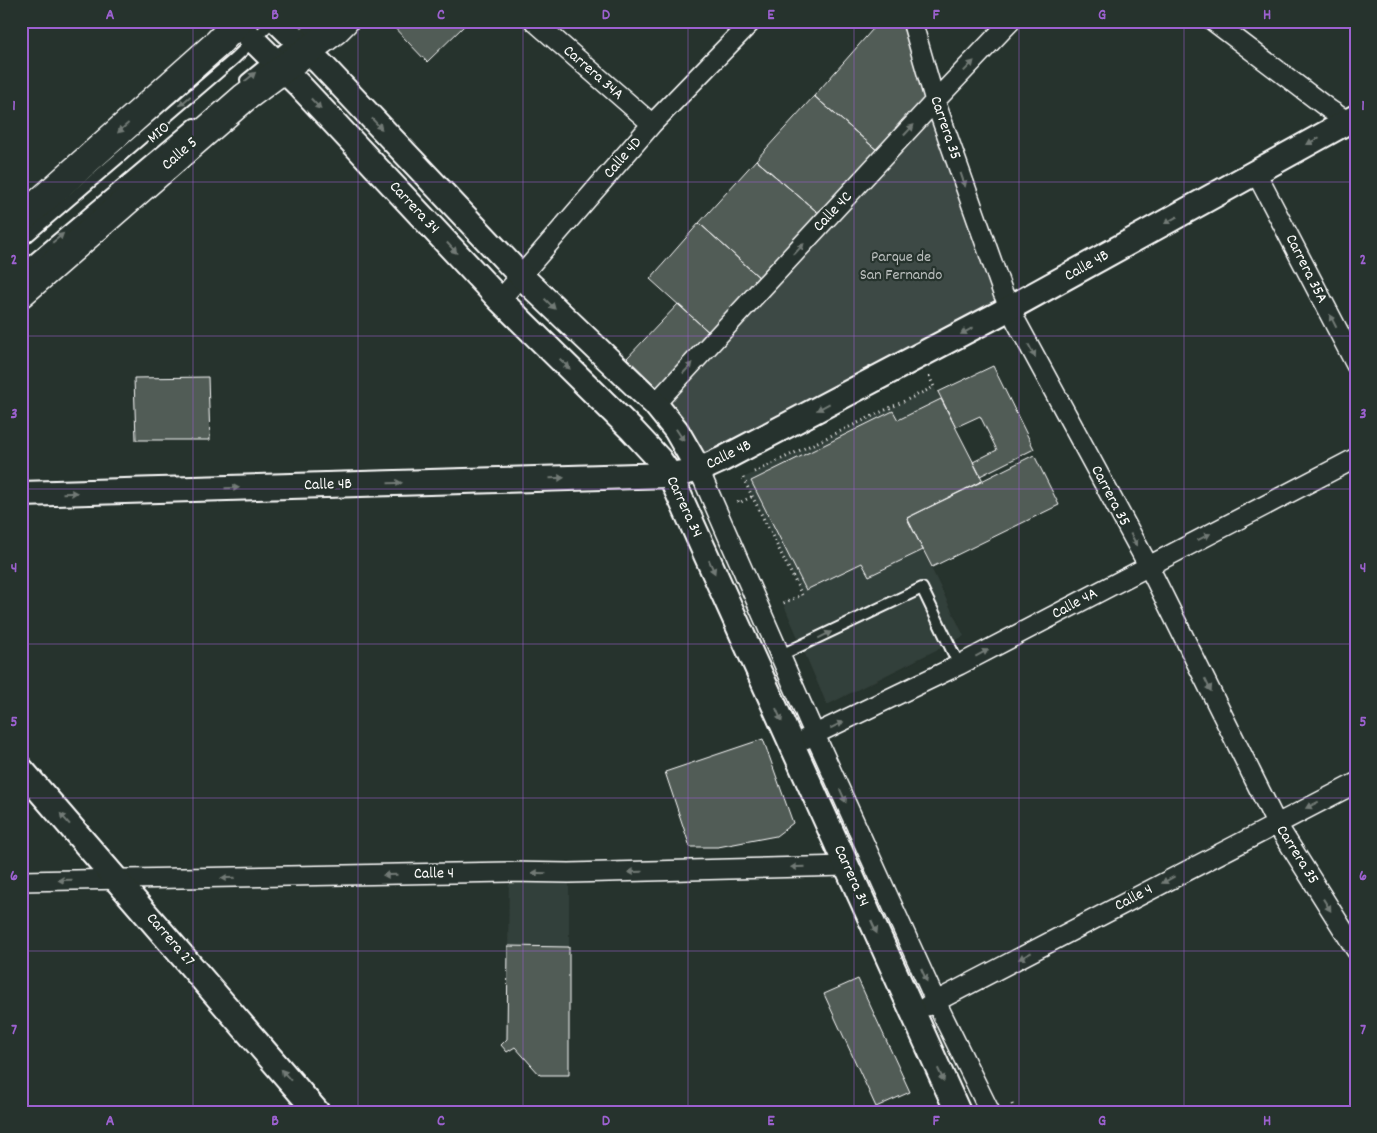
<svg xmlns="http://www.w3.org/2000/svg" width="1377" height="1133" viewBox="0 0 1377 1133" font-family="Dekko,sans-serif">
  <rect width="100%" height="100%" fill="#26332d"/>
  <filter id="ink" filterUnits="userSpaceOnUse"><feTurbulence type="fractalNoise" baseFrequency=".02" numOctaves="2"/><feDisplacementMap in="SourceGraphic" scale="10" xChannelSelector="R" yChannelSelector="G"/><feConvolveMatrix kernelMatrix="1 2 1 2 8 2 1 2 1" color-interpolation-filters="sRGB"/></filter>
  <g filter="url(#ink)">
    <path fill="#333f3a" d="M934,387L983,481L907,518L964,636L827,705L783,603L802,594L743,478Z
      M509,872L569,873V1075H540L516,1048L507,1052L501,1045L507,1039Z"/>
    <path fill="#3e4944" stroke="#9ea4a2" d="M935,101L1010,308L699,470L655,404Z"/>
    <path fill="#515c57" stroke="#fff" d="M388,21H460L464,26L427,62Z
      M880,21H901L927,99L911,115L908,113L895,128L898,131L879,152L814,96Z
      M814,96L879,152L822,216L756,160Z
      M756,160L822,216L762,280L699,223Z
      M699,223L762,280L712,335L650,279Z
      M678,304L712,335L661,391L627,358Z
      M993,366L1034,449L980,476L973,462L997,450L980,416L956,427L938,392Z
      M208,377L210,440H136L134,378Z
      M941,399L983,481L907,518L923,550L869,576L862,563L806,590L751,481L893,411L898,420Z
      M1034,455L1059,505L932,567L907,518Z
      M763,739L793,823L776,836L718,847H690L665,772Z
      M508,946L569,947V1075H540L515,1047L507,1052L501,1045L507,1039Z
      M858,979L910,1092L876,1107L824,994Z"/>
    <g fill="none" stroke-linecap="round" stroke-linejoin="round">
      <defs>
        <path id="service" d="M246,80L318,21
          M21,242L234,59L273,21
          M21,270L194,124
          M781,655L922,588L959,665"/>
        <path id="minor" d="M534,21L652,124
          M912,21L935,101L1003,293L1017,323L1148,565L1276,823L1356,950
          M1213,21L1330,110L1347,121
          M1256,173L1356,365
          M500,300L652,124L752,21
          M655,404L935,101L1011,21
          M699,470L815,735L936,1002L990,1112
          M805,739L959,665L1356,458
          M21,881L509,872L569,873L847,866
          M927,1006L1356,783"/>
        <path id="tertiary" d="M234,21L299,85L500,300L632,430L659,459L670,475L958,1112
          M277,21L321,64L521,276L655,404L676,430L699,470
          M21,494L670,475L699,470L721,460L1010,308L1356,117
          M21,769L317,1112"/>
        <path id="primary" d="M21,219L218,43L239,21
          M21,293L244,98L335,30L344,21"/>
      </defs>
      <use href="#service" stroke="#fff" stroke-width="14"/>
      <use href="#minor" stroke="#fff" stroke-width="22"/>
      <use href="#tertiary" stroke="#fff" stroke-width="28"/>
      <use href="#primary" stroke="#fff" stroke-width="31"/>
      <path stroke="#fff" stroke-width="3" stroke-dasharray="1 4" stroke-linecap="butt" d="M754,472L934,387L929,376
        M743,478L802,595L783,603L784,605
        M738,501L739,503L753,496
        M1012,1104L1015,1112"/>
      <use href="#service" stroke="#26332d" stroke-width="10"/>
      <use href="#minor" stroke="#26332d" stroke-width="19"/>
      <use href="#tertiary" stroke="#26332d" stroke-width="24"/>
      <use href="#primary" stroke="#26332d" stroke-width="28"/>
    </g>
    <defs><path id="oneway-solid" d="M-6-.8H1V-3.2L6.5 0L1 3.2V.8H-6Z" transform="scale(1.25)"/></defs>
    <g fill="#727a76">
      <use href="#oneway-solid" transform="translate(969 66) rotate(-46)"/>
      <use href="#oneway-solid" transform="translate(250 77) rotate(-40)"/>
      <use href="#oneway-solid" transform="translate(185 101) rotate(139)"/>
      <use href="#oneway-solid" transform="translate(316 104) rotate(47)"/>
      <use href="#oneway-solid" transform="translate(377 124) rotate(47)"/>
      <use href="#oneway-solid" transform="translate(123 128) rotate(138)"/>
      <use href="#oneway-solid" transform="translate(909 130) rotate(-47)"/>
      <use href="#oneway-solid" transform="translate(1313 141) rotate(150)"/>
      <use href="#oneway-solid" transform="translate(963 180) rotate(71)"/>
      <use href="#oneway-solid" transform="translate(1171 220) rotate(151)"/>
      <use href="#oneway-solid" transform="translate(58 238) rotate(-40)"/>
      <use href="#oneway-solid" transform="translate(452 248) rotate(47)"/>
      <use href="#oneway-solid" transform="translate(799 249) rotate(-47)"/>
      <use href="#oneway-solid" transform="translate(550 304) rotate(44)"/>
      <use href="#oneway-solid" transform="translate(1333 321) rotate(-117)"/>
      <use href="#oneway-solid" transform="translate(967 331) rotate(152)"/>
      <use href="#oneway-solid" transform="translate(1032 351) rotate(62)"/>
      <use href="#oneway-solid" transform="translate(565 364) rotate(45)"/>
      <use href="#oneway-solid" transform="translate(688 368) rotate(-47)"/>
      <use href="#oneway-solid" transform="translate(823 407) rotate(152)"/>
      <use href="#oneway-solid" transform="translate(680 435) rotate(57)"/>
      <use href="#oneway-solid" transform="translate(557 478) rotate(-2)"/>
      <use href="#oneway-solid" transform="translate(395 483) rotate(-2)"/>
      <use href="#oneway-solid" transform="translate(232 488) rotate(-2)"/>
      <use href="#oneway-solid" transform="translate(70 493) rotate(-2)"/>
      <use href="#oneway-solid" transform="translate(1204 537) rotate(-27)"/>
      <use href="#oneway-solid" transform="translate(1134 540) rotate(61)"/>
      <use href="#oneway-solid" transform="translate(712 567) rotate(66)"/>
      <use href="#oneway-solid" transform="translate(825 635) rotate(-26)"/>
      <use href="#oneway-solid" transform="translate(982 653) rotate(-28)"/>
      <use href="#oneway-solid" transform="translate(1208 685) rotate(64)"/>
      <use href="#oneway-solid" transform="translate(779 715) rotate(66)"/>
      <use href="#oneway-solid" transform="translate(837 725) rotate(-26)"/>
      <use href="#oneway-solid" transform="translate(843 796) rotate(66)"/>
      <use href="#oneway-solid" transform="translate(1312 805) rotate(153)"/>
      <use href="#oneway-solid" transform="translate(65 819) rotate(-131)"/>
      <use href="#oneway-solid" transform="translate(798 867) rotate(178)"/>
      <use href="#oneway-solid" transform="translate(635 872) rotate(178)"/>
      <use href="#oneway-solid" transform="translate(539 873) rotate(-179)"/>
      <use href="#oneway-solid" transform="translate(390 875) rotate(179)"/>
      <use href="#oneway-solid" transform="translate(228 878) rotate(179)"/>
      <use href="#oneway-solid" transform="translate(65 880) rotate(179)"/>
      <use href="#oneway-solid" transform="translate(1168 880) rotate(152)"/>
      <use href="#oneway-solid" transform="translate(1327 905) rotate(58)"/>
      <use href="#oneway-solid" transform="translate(874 927) rotate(66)"/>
      <use href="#oneway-solid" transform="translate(1025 956) rotate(152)"/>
      <use href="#oneway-solid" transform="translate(924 975) rotate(66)"/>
      <use href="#oneway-solid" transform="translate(286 1075) rotate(-131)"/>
      <use href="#oneway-solid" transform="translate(941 1075) rotate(65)"/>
    </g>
  </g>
  <path fill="none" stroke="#9c61cf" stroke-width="1" stroke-opacity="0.55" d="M193,21V1112M358,21V1112M523,21V1112M688,21V1112M854,21V1112M1019,21V1112M1184,21V1112M21,182H1356M21,336H1356M21,489H1356M21,644H1356M21,798H1356M21,951H1356"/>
  <g text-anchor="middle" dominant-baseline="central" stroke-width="4.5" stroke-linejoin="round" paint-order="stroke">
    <g font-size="16" fill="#fff" stroke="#26332d">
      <text transform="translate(593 73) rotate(41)">Carrera 34A</text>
      <text transform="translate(945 128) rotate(71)">Carrera 35</text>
      <text transform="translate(159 133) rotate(-40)">MIO</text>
      <text transform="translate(180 154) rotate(-41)">Calle 5</text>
      <text transform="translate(623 158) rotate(-49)">Calle 4D</text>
      <text transform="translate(414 208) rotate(47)">Carrera 34</text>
      <text transform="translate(833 212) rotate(-47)">Calle 4C</text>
      <text transform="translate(1087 266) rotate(-29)">Calle 4B</text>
      <text transform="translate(1306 269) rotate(63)">Carrera 35A</text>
      <text transform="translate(729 455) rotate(-26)">Calle 4B</text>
      <text transform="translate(328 485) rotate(-2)">Calle 4B</text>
      <text transform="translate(1110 496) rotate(62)">Carrera 35</text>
      <text transform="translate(684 507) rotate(65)">Carrera 34</text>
      <text transform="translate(1075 604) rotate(-28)">Calle 4A</text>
      <text transform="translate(1297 855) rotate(58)">Carrera 35</text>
      <text transform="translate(434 874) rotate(-1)">Calle 4</text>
      <text transform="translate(851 876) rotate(66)">Carrera 34</text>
      <text transform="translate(1134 898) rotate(-28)">Calle 4</text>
      <text transform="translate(170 940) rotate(49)">Carrera 27</text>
    </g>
    <g font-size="16" fill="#bbbfbe" stroke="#26332d">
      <text x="901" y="257">Parque de<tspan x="901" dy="18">San Fernando</tspan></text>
    </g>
  </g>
  <rect width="1377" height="1133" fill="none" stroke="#26332d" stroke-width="55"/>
  <rect x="28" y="28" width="1322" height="1078" fill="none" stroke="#9c61cf" stroke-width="2"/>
  <g font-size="16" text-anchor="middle" font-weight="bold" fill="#9c61cf">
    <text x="110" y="19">A</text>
    <text x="275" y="19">B</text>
    <text x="441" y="19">C</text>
    <text x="606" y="19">D</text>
    <text x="771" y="19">E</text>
    <text x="936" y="19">F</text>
    <text x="1102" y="19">G</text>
    <text x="1267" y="19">H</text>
    <text x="14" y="110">1</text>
    <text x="1363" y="110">1</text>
    <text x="14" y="264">2</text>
    <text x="1363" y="264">2</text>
    <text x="14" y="418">3</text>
    <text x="1363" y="418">3</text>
    <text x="14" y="572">4</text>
    <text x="1363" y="572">4</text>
    <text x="14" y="726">5</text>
    <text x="1363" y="726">5</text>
    <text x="14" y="880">6</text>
    <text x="1363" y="880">6</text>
    <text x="14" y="1034">7</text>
    <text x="1363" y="1034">7</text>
    <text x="110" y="1125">A</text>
    <text x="275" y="1125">B</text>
    <text x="441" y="1125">C</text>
    <text x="606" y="1125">D</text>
    <text x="771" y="1125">E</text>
    <text x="936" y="1125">F</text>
    <text x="1102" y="1125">G</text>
    <text x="1267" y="1125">H</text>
  </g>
</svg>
